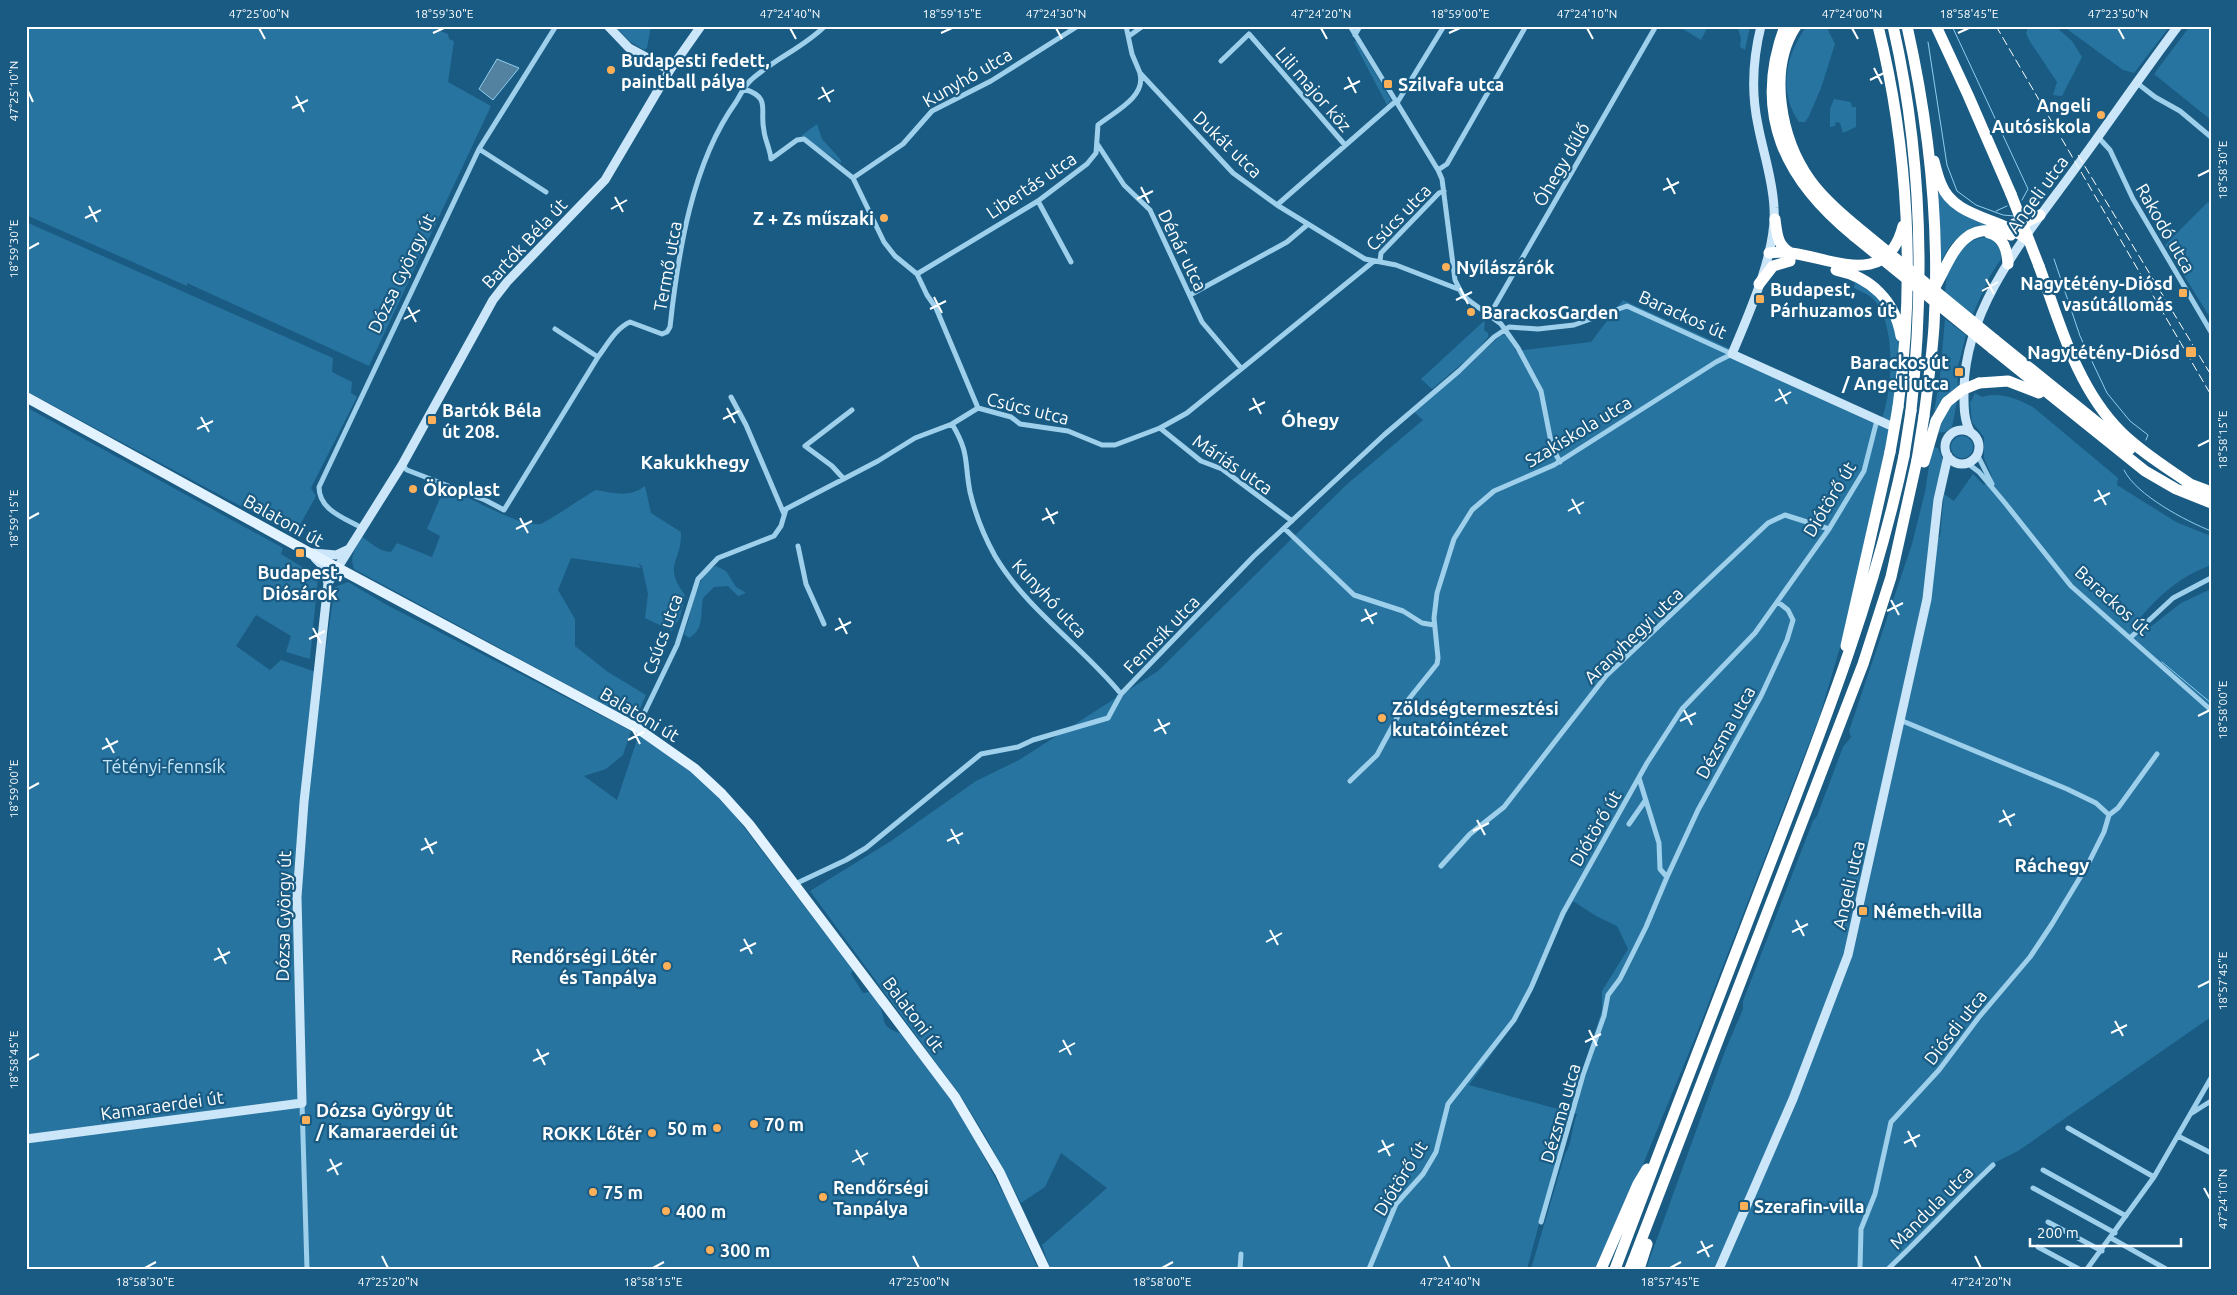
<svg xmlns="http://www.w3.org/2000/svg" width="2237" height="1295" viewBox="0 0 2237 1295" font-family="Ubuntu,sans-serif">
  <rect width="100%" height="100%" fill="#195b83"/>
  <path fill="#2874a0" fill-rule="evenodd" d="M26,26H428L448,34L449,39L454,41L448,82L491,106L369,366L187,283V286L26,215Z
    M615,26H651L647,48L644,50L629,41Z
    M1678,26H1708L1701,40Z
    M1737,26H1750L1745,50L1740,47L1741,38Z
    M1826,26L1835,44L1821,88L1809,116L1805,122H1799C1778,91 1785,57 1806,27Z
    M2029,26H2055L2072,41L2082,57L2062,96L2053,95L2057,82L2029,40L2026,33Z
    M2063,26H2170L2134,73L2123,70Z
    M2190,26H2211V120L2154,74Z
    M1356,41L1391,100L1387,105L1354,42Z
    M1834,99L1851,102L1852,107H1856V127L1843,133L1840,123L1836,122L1835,126L1830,127V109Z
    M817,124L822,139L841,160V163L801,136Z
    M1938,192C1956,215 1969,217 1996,228C1965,233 1955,232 1941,262Z
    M2208,202L2211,208V319L2165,245Z
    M26,222L333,358L332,372L352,382L351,393L357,397L311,488L316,496L296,532L287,531L26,391Z
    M1988,237L2000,245L2001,259L1990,276L1972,316L1945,294C1947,264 1954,240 1988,237Z
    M1855,280L1877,295L1896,322L1901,351L1895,410L1844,634L1820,715L1697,1033L1639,1174L1596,1269H1531L1565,1154C1573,1142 1571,1128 1577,1114L1569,1112L1527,1269H1050L1042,1245L1107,1188L1061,1153L1045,1187L1021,1203L987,1139L962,1098L810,891L891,841L976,781L1019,760L1158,671L1345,486L1423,420L1414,412L1501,335H1506L1516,351L1591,342L1623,300L1882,418C1893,389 1897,319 1871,297C1866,293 1859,291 1854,288ZM1573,901L1596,916L1617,926L1628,949L1602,991V1010L1569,1112L1469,1085L1515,1022L1538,979L1551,942Z
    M1945,319L1966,335L1957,370L1958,388L1934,412L1940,377Z
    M1485,320L1484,330L1488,333V337L1476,352L1432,389L1421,379Z
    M1975,393L1982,397C1999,391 2018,399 2033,407L2118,478L2117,485L2176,522L2211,536V565C2181,576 2160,594 2140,618L2149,628L2181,603L2211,589V1017L2018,1151L1994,1163L1888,1269H1646L1725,1051L1743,1009V1001L1813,821L1817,816L1843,747L1851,737L1849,731L1912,544L1925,492L1932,447L1938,448L1943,460L1937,537H1940L1944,494L1954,501L1973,474L1984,485L1992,477L1984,458V437L1972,422L1970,403Z
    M1958,397L1952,427L1945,432L1935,433L1943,415Z
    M26,407L283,548L281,554L318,577L310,659L286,652L291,636L256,615L236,646L270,670L281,660L322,674L335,587L348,582L387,605L631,731L623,755L606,769L584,776L617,800L639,734L680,761L727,805L853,970L851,974L863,993L870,992C873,996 878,1001 880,1006C886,1021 880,1027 900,1033L952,1101L975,1140L1008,1202L1038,1269H26Z
    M1951 447a11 11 0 1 1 22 0a11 11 0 1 1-22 0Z
    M445,486C466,496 520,527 540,524C546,523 586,495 596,490C615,493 629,498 645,486L651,513L681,532C682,563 662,564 685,595L680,617L672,631L645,618L648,594L642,566L638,563L641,568L571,558L558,590L575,619V646L608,672L646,695L636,718L631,719L354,569C349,556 356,548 362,537C373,544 378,551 391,552L397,543L432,557L440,536L427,529Z
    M716,566L726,571L736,587L746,593L738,596L728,586L714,587L703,598C700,613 705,629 689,638L684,634C692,615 696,571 716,566Z"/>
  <path fill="#52829f" stroke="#90cdee" d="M497,59L519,68L493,100L479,89Z"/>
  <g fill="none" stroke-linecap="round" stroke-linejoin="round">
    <path stroke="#90cdee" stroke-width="1" d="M1952,26L2028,189L2022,200
      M1928,42L1947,165L1957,191L1976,205L2003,215L2014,216
      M1996,211L2007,206
      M2023,215L2032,210
      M2054,259L2080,336L2107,393L2130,421L2148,435L2146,440
      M2124,470C2136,495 2186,521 2211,531
      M2162,662L2211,703"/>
    <path stroke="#9ecfeb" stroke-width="5" d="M1126,26L1132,54L1140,73L1233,173L1277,205L1365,259L1396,265L1458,289
      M1350,26L1438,170L1442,179L1455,280L1463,296L1501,324L1518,348L1541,391L1552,447L1560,462
      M1355,35L1360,26
      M1129,36L1143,26
      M1221,61L1249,34L1345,145
      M2137,83L2155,97L2180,111L2211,137
      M744,89C772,98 759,109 764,131C765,140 770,149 771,159L797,140L804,139L853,178
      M1397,103L1444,26
      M2098,137L2110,150L2133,199L2211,332
      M1098,145L1124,185L1150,210L1202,322L1241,368
      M479,149L546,192
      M1438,170L1447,164L1526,26
      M1038,201L1071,262
      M1277,205L1396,101
      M1380,261L1381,253L1439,193L1444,191
      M917,274L1038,201L1087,164L1096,153L1098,125C1114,112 1146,97 1140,74
      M1190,295L1287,242L1307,225
      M1489,316L1656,26
      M555,329L598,357
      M731,397L746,425L784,514
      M978,408L936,308L927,295L917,274L895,256L884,242L853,178L903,144L932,111L991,81L1078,26
      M952,424C970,454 964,461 970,492C975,513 985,538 995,556C1027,610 1082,646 1121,694
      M1160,428L1201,461L1222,469L1292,521
      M1977,454L1992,484
      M1967,463L1979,472L2005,503L2071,586L2211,710
      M402,465L407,470L485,500L504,510L598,357C607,345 616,328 630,322L662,334L667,332L670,327C678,253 692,163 736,102C741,94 744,86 751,80C774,59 803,48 825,26
      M843,478L832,466L805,446L852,410
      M362,528C344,518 319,510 319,487L479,149L556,26
      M1284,528L1354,595L1403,611L1422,623L1434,625
      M798,546L806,584L824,624
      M2130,638L2173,598L2211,578
      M1900,720L2067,789L2096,803L2109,815
      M637,728L677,645L698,579L718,558L774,536L781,526L786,509L878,461L915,438L952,424L978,408L1011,417L1020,424L1068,431L1102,445H1115L1160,428L1187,413L1374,261
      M1350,781L1377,755L1404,705L1437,664L1438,658L1434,618L1437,593L1454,539L1472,510L1494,491L1554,465L1716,362L1732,354
      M1629,824L1645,801
      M1441,866L1470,834L1504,807L1606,676L1768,523L1785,515L1829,529
      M1667,877L1698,810L1761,696L1787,640L1793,620L1788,610L1778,602
      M795,884L846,860L866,848L981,754L1018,747L1033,740L1108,718L1121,694L1254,556L1384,435L1459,371L1494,337L1509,327L1538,329L1574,325L1627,306L1732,354
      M302,1103L307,1269
      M2192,1113L2211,1101
      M2068,1128L2154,1177
      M2178,1136L2211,1153
      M2043,1170L2126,1216
      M2033,1188L2115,1233
      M1541,1222L1583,1075L1604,1016L1608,995L1620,979L1646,927L1667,877L1660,869L1659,843L1639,778
      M2048,1222L2102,1251
      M2111,1238L2166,1269
      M2038,1247L2079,1269
      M1240,1269L1241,1254
      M1369,1269L1396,1204L1423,1174L1436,1152L1448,1104L1514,1020L1531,988L1563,913L1647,763L1682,709L1755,633L1829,529L1864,471L1877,420
      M1860,1269L1861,1229L1875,1194L1891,1122L1939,1070L1979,1017L2030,957L2052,924L2087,866L2104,832L2109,815L2118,808L2157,754
      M1888,1269C1924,1235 1957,1199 1993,1165
      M2087,1269L2154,1177L2211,1078"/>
    <path stroke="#cae6f8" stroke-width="9" d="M608,26L629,48L670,70
      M1761,26C1753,58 1751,92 1758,125C1763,152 1773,180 1774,208C1777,251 1749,314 1732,354L1889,425
      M1945 447a17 17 0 1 1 34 0a17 17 0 1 1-34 0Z
      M1971,433C1963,420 1964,403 1964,388C1966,301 2034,227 2082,159C2114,115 2145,70 2178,26
      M313,553L336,555L349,549
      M315,558L323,566L328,583
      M26,1139L302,1103L297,897L304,802L328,583L402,465L493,300L507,282L605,180L670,70L701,26
      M1719,1269L1793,1099L1848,955L1927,599L1938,500L1948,456"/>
    <path stroke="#e2f3ff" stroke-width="10" d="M26,397L308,552L637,728L694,768L722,794L749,824L955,1097L1000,1173L1045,1269"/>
    <path stroke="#fff" stroke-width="11" d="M1785,26C1752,114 1785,180 1854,236
      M1796,26C1767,70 1781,139 1810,180C1822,197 1839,212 1856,226
      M1878,26C1909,150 1915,281 1898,407
      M1893,26C1922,153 1925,282 1911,411
      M1907,26C1929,124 1940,226 1934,326C1932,356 1928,386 1924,416
      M1936,26L1968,95L2011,194
      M1934,161C1936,169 1938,177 1941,184C1954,218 1999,217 2025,238
      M1775,219C1777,234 1777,247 1793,254
      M2014,224L2020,225L2040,215
      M1989,233C2004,237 2007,250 2008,264
      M1769,253C1814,245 1884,300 1903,226
      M2039,266C2060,323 2076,387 2121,432C2142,453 2169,469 2193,486
      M1836,270C1871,277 1895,301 1901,336
      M1759,284L1773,266L1790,261
      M1936,285C1954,252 1963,218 2011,235
      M1995,340L2130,449
      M1993,349L2145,471L2176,489L2211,503
      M1979,383L2008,381L2039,393
      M1936,421L1947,402
      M2187,483L2211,492
      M1846,646L1890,452
      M1601,1269L1638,1184L1647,1169
      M1615,1269C1667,1131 1720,993 1773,856C1824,724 1875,594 1904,456
      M1630,1269L1863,664L1891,577L1917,460
      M1639,1269L1647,1244"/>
    <path stroke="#fff" stroke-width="1" stroke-dasharray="9 4" stroke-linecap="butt" d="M1996,26L2211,395
      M2078,155L2211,375"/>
    <path stroke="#fff" stroke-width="11" d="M2011,194L2039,266
      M1856,226L1995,340
      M1854,236L1993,349
      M1947,402L1962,390L1979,383
      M1890,452L1898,407
      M1904,456L1911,411
      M1917,460L1924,416
      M1924,462L1936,421"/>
  </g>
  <path fill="none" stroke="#fff" stroke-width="2" d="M259,28L265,39M790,28L796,39M1056,28L1062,39M1321,28L1327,39M1587,28L1593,39M1852,28L1858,39M2118,28L2124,39M433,33L444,28M941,33L952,28M1449,33L1460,28M1958,33L1969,28M1874,68L1882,84M1348,77L1356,93M1870,80L1886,72M822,87L830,102M1344,89L1360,81M28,91L33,102M296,96L304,112M818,99L834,90M292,108L308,100M2198,176L2210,170M1667,178L1675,194M1141,187L1149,203M1663,190L1679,182M615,197L623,212M1137,199L1153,191M89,206L97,222M611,209L627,200M85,218L101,210M28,249L39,243M1986,279L1994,294M1460,288L1468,304M1982,291L1998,282M934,297L942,313M1456,300L1472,292M408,307L416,322M930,309L946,301M404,319L420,310M1779,389L1787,404M1253,398L1261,414M1775,401L1791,392M727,408L735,423M1249,410L1265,402M201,417L209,432M723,419L739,411M197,429L213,421M2198,446L2210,440M2098,490L2106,505M1572,499L1580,514M2094,501L2110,493M1046,508L1054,524M1568,511L1584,502M520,518L528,533M28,519L39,513M1042,520L1058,512M516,529L532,521M1891,600L1899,615M1365,609L1373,624M1887,611L1903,603M839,618L847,634M1361,621L1377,613M313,628L321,643M835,630L851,622M309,639L325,631M1684,710L1692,725M2198,716L2210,710M1158,719L1166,734M1680,721L1696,713M632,728L640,744M1154,731L1170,723M106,738L114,753M628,740L644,732M102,749L118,741M28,789L39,783M2003,810L2011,826M1477,820L1485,835M1999,822L2015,814M951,829L959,844M1473,831L1489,823M425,838L433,854M947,841L963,833M421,850L437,842M1796,920L1804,936M1270,930L1278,945M1792,932L1808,924M744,939L752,954M1266,942L1282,933M218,948L226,964M740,951L756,943M214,960L230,952M2198,987L2210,981M2115,1021L2123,1036M1589,1030L1597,1046M2111,1033L2127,1025M1063,1040L1071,1055M1585,1042L1601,1034M537,1049L545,1065M1059,1052L1075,1043M28,1060L39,1054M533,1061L549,1053M1908,1131L1916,1147M1382,1140L1390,1156M1904,1143L1920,1135M856,1150L864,1165M1378,1152L1394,1144M330,1159L338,1175M852,1162L868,1153M327,1171L342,1163M2204,1188L2210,1199M1701,1241L1709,1257M1697,1253L1713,1245M382,1256L388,1268M913,1256L919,1268M1444,1256L1450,1268M1975,1256L1981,1268M145,1268L156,1262M653,1268L664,1262M1162,1268L1173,1262M1670,1268L1681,1262"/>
  <g fill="#feb059" stroke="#195b83" stroke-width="2">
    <circle cx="611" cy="70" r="5"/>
    <rect x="1383" y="79" width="10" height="10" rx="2.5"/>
    <circle cx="2101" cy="115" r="5"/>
    <circle cx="884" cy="218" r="5"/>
    <circle cx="1446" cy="267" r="5"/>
    <rect x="2178" y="288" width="10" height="10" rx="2.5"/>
    <rect x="1755" y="294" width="10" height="10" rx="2.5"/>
    <circle cx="1471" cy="312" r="5"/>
    <rect x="2185" y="346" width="12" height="12" rx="2.5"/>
    <rect x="1954" y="367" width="10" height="10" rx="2.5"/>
    <rect x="427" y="415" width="10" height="10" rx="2.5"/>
    <circle cx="413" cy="489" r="5"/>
    <rect x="295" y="548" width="10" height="10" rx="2.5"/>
    <circle cx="1382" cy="718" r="5"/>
    <rect x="1858" y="906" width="10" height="10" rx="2.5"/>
    <circle cx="667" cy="966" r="5"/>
    <rect x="301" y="1115" width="10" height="10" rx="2.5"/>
    <circle cx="754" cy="1124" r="5"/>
    <circle cx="717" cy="1128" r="5"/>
    <circle cx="652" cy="1133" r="5"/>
    <circle cx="593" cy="1192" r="5"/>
    <circle cx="823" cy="1197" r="5"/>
    <rect x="1739" y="1201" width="10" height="10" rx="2.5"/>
    <circle cx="666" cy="1211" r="5"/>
    <circle cx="710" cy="1250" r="5"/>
  </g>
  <g text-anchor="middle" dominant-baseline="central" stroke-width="4.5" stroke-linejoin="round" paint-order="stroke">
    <g font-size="18" font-weight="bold" fill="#fff" stroke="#195b83" text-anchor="start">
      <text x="621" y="60">Budapesti fedett,<tspan x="621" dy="21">paintball pálya</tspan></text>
      <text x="1398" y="84">Szilvafa utca</text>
      <text x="2091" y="105" text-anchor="end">Angeli<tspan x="2091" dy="21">Autósiskola</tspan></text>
      <text x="874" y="218" text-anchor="end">Z + Zs műszaki</text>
      <text x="1456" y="267">Nyílászárók</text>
      <text x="2173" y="283" text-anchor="end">Nagytétény-Diósd<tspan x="2173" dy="21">vasútállomás</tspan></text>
      <text x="1770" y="289">Budapest,<tspan x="1770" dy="21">Párhuzamos út</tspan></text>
      <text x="1481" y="312">BarackosGarden</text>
      <text x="2180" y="352" text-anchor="end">Nagytétény-Diósd</text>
      <text x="1949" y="362" text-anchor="end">Barackos út<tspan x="1949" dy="21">/ Angeli utca</tspan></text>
      <text x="442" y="410">Bartók Béla<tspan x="442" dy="21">út 208.</tspan></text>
      <text x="423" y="489">Ökoplast</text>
      <text x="300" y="572" text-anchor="middle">Budapest,<tspan x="300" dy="21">Diósárok</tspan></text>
      <text x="1392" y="708">Zöldségtermesztési<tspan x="1392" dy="21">kutatóintézet</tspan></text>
      <text x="1873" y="911">Németh-villa</text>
      <text x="657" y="956" text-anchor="end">Rendőrségi Lőtér<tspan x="657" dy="21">és Tanpálya</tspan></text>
      <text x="316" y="1110">Dózsa György út<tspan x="316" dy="21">/ Kamaraerdei út</tspan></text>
      <text x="764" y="1124">70 m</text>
      <text x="707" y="1128" text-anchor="end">50 m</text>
      <text x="642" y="1133" text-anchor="end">ROKK Lőtér</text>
      <text x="833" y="1187">Rendőrségi<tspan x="833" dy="21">Tanpálya</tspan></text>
      <text x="603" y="1192">75 m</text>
      <text x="1754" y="1206">Szerafin-villa</text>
      <text x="676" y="1211">400 m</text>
      <text x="720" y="1250">300 m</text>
    </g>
    <g font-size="18" fill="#fff" stroke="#195b83">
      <text transform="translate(967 77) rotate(-30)">Kunyhó utca</text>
      <text transform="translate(1314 89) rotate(49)">Lili major köz</text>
      <text transform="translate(1228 144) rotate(44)">Dukát utca</text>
      <text transform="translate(1561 164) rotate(-60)">Óhegy dűlő</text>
      <text transform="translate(1031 185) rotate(-34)">Libertás utca</text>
      <text transform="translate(2037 194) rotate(-54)">Angeli utca</text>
      <text transform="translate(1398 217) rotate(-46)">Csúcs utca</text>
      <text transform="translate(2166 228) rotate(60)">Rakodó utca</text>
      <text transform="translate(524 243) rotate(-47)">Bartók Béla út</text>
      <text transform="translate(1183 250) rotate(64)">Dénár utca</text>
      <text transform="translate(667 266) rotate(-80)">Termő utca</text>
      <text transform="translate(401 273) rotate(-64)">Dózsa György út</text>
      <text transform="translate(1683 314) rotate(24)">Barackos út</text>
      <text transform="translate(1028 408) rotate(14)">Csúcs utca</text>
      <text transform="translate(1578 431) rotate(-31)">Szakiskola utca</text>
      <text transform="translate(1233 464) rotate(34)">Máriás utca</text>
      <text transform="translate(1829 499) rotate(-59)">Diótörő út</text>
      <text transform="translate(284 520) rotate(29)">Balatoni út</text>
      <text transform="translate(1050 598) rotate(47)">Kunyhó utca</text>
      <text transform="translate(2113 600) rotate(42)">Barackos út</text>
      <text transform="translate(662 634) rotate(-70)">Csúcs utca</text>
      <text transform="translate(1161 634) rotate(-46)">Fennsík utca</text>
      <text transform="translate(1633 635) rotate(-44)">Aranyhegyi utca</text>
      <text transform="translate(640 714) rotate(31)">Balatoni út</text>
      <text transform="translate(1725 732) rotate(-61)">Dézsma utca</text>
      <text transform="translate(1595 828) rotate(-60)">Diótörő út</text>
      <text transform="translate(1848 885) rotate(-77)">Angeli utca</text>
      <text transform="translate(283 916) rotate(-89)">Dózsa György út</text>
      <text transform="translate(914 1014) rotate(53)">Balatoni út</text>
      <text transform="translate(1955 1027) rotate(-52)">Diósdi utca</text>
      <text transform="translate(162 1105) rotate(-8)">Kamaraerdei út</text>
      <text transform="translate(1560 1113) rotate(-74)">Dézsma utca</text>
      <text transform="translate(1400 1178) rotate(-58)">Diótörő út</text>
      <text transform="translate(1931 1207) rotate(-45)">Mandula utca</text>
    </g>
    <g font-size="18" fill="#c3e5f8" stroke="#195b83">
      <text x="164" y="766">Tétényi-fennsík</text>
    </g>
    <g font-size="19" font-weight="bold" fill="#fff" stroke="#195b83">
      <text x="1310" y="420">Óhegy</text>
      <text x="695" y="462">Kakukkhegy</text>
      <text x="2052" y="865">Ráchegy</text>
    </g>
  </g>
  <rect width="2237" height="1295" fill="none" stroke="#195b83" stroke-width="55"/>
  <path d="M2030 1238v8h151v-8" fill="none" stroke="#ffffff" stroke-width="2.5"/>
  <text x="2037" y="1238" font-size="15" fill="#ffffff" stroke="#195b83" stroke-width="4" paint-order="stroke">200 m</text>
  <rect x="28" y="28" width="2182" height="1240" fill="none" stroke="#fff" stroke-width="2"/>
  <g font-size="12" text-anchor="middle" fill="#fff">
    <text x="259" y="18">47°25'00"N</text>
    <text x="444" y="18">18°59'30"E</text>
    <text x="790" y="18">47°24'40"N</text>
    <text x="952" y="18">18°59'15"E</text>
    <text x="1056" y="18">47°24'30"N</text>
    <text x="1321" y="18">47°24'20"N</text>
    <text x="1460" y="18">18°59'00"E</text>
    <text x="1587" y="18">47°24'10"N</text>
    <text x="1852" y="18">47°24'00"N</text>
    <text x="1969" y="18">18°58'45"E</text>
    <text x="2118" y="18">47°23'50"N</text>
    <text transform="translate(14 91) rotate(-90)" y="4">47°25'10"N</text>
    <text transform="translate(2223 170) rotate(-90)" y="4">18°58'30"E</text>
    <text transform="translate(14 249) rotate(-90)" y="4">18°59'30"E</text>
    <text transform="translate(2223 440) rotate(-90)" y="4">18°58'15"E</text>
    <text transform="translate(14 519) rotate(-90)" y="4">18°59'15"E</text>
    <text transform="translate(2223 710) rotate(-90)" y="4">18°58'00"E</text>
    <text transform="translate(14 789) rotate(-90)" y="4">18°59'00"E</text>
    <text transform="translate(2223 981) rotate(-90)" y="4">18°57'45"E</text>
    <text transform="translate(14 1060) rotate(-90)" y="4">18°58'45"E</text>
    <text transform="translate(2223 1199) rotate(-90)" y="4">47°24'10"N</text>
    <text x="145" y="1286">18°58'30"E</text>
    <text x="388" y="1286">47°25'20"N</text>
    <text x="653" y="1286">18°58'15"E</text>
    <text x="919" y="1286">47°25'00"N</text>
    <text x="1162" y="1286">18°58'00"E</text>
    <text x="1450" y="1286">47°24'40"N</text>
    <text x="1670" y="1286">18°57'45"E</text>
    <text x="1981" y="1286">47°24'20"N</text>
  </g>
</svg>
